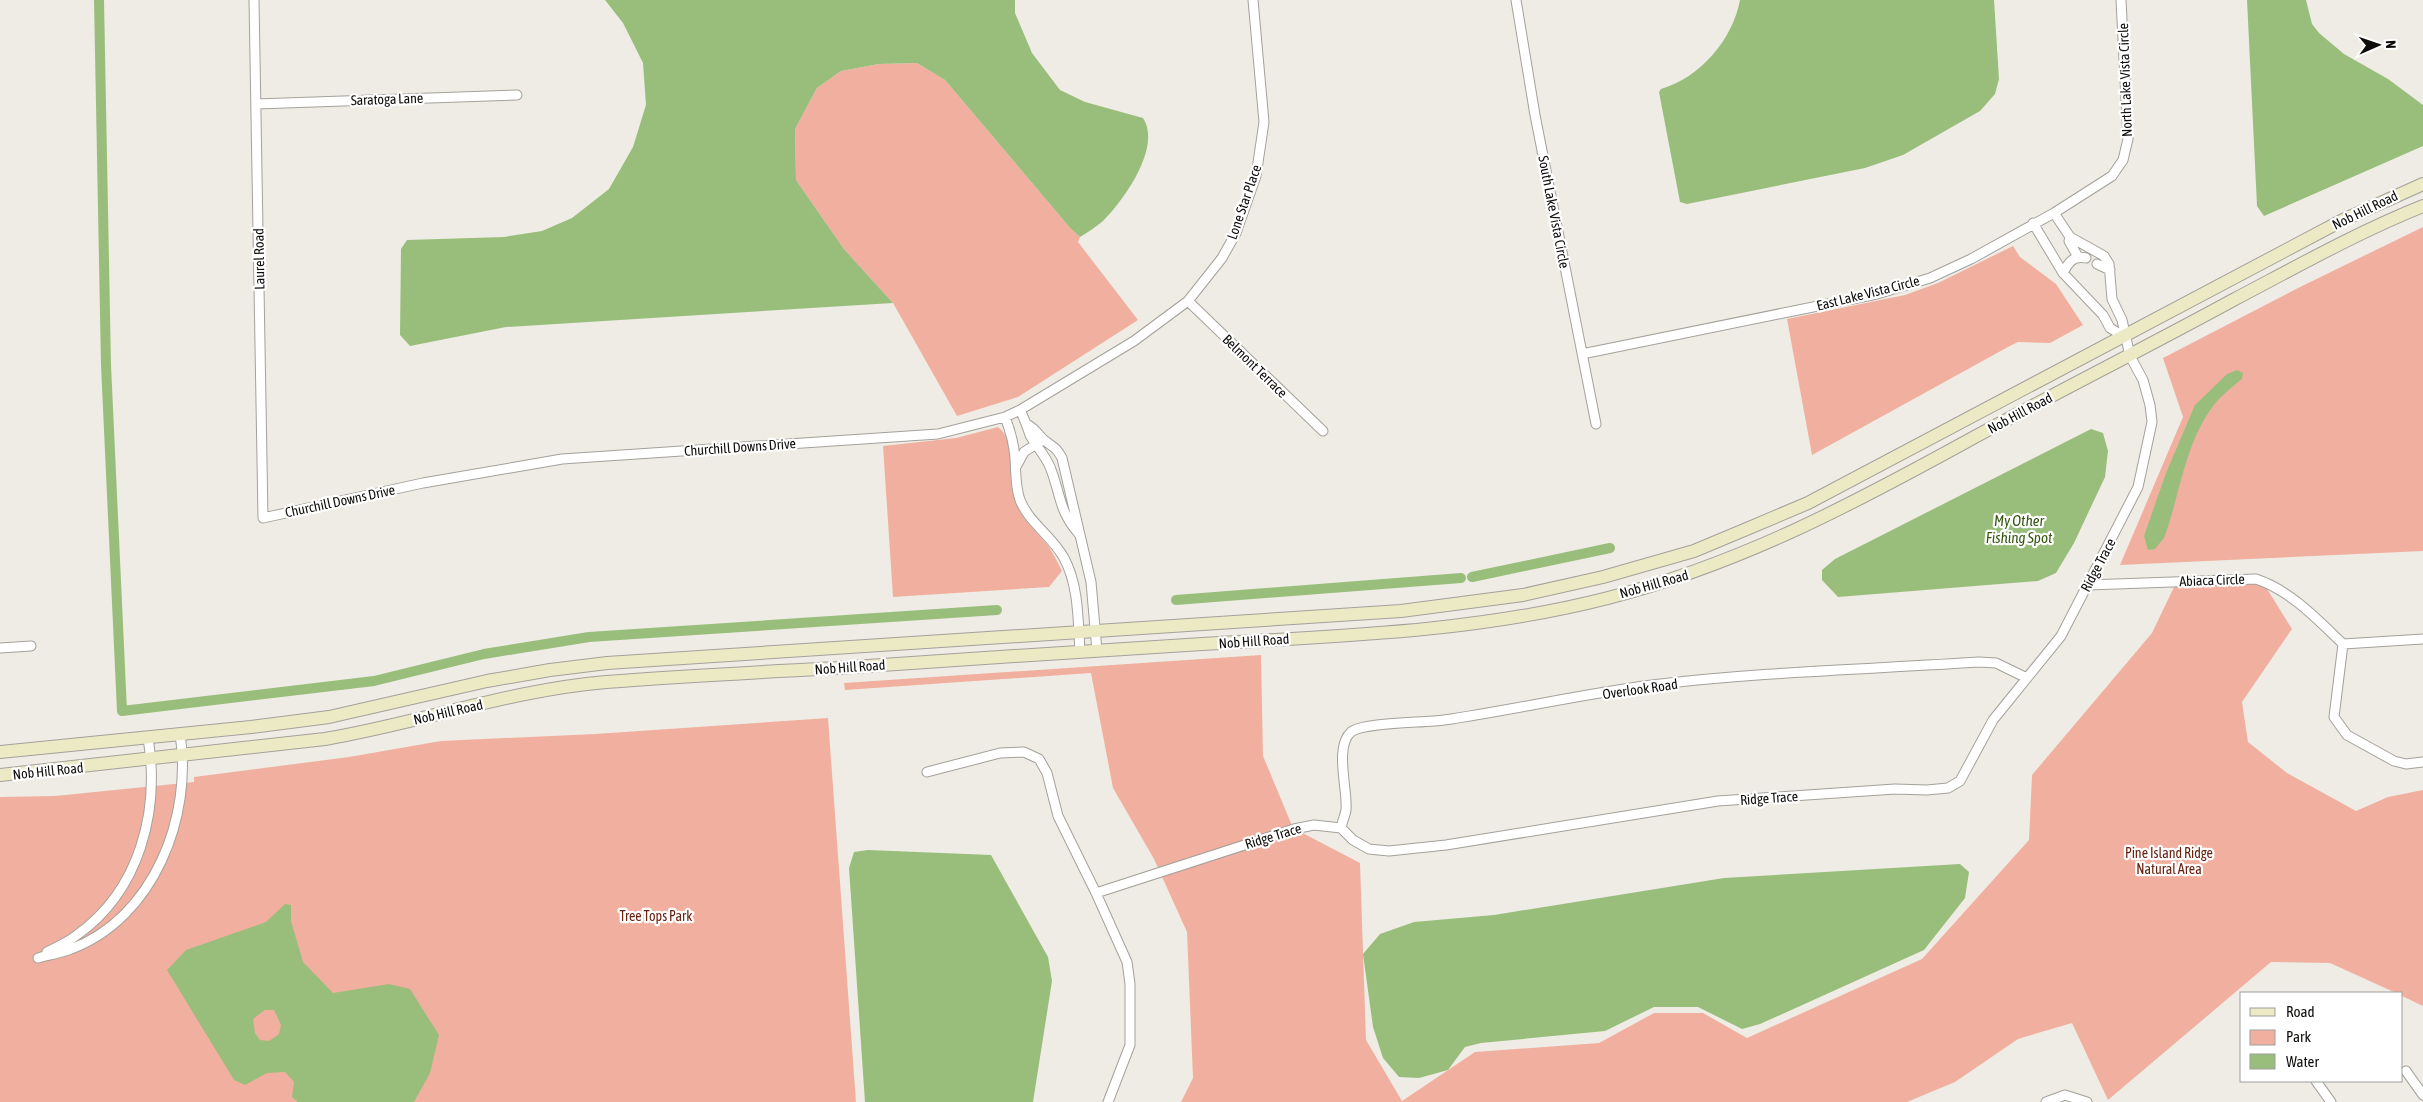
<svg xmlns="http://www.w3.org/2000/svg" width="2423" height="1102" viewBox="0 0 2423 1102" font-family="'Asap Condensed',sans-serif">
  <rect width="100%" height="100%" fill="#efece5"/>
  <path fill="#f1b09f" d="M917,63L945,80L1071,229L1080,237L1078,242L1138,320L1018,397L957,416L893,303L844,249L796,180L795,129L817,88L841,71L879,64Z
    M2423,227V551L2120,565L2183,417L2163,358L2298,288Z
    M2013,246L2020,257L2056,284L2083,325L2050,343L2018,342L2008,347L1812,455L1787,319L1905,295L1938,283Z
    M998,427C1018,442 1007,475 1014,497C1020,519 1036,530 1049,547C1054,555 1058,563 1062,571L1049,587L893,597L883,446L956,438Z
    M2262,581L2292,629L2242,702L2248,742L2287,773L2356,811L2388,797L2423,790V1006L2402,996V993H2396L2330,963L2271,962L2108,1100L2072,1023L2018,1039L1955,1082L1907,1102H1181L1193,1078L1187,932L1154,859L1113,788L1091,673L845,690L844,683L1261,655L1263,756L1293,828L1360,863L1366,1040L1402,1101L1475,1052L1599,1043L1654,1013H1703L1747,1038L1922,959L2029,840L2032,775L2152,633L2174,587Z
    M828,718L856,1102H0V797L55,796L194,782V777L349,757L441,741L595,734Z"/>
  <path fill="#99be7b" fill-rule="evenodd" d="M605,0H1015V13L1032,53L1060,90L1085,102L1143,118C1162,147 1124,200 1103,221C1096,227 1088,232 1080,237L1071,229L945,80L917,63L879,64L841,71L817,88L795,129L796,180L844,249L893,303L506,327L410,346L400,335L401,249L407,240L504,237L542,231L572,218L609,189L633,147L646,105L643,63L623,23Z
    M1740,0H1994L1999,79L1995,94L1980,111L1903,155L1865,168L1687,204L1680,202L1659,92L1661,89C1700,78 1733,39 1740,0Z
    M2247,0H2306L2312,24L2319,33L2344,54L2388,79L2423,105V146L2264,216L2257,206Z
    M2237,370L2243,373L2242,379C2234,385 2226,392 2219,399C2185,437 2181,493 2164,538L2155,549L2148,550L2144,536L2166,473L2195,405L2227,374Z
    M2091,429L2103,433L2108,451L2105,477L2074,543L2056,573L2038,581L1838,597L1822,580V570L1835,559Z
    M868,850L991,855L1048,957L1052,981L1033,1102H865L849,868L854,852Z
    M1960,864L1969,872L1965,898L1924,950L1760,1024L1742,1029L1698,1007H1654L1605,1031L1481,1043L1465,1047L1448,1070L1419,1078L1399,1077L1383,1058L1373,1027L1363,954L1380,934L1414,922L1494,915L1724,878Z
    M285,904L291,905V921L303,962L333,993L389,984L410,989L439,1035L430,1073L414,1102H298L292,1097L294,1082L285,1072L267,1073L245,1085L234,1080L167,970L186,950L266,922ZM265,1010H274L281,1025L279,1034L269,1041L260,1040L255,1033L253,1019Z"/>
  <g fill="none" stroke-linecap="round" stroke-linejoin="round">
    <path stroke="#99be7b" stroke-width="10" d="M99,0L106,365L122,711L374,681L484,654L589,637L997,610
      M1472,577L1610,548
      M1176,600L1461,578"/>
    <defs>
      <path id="minor" d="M254,0L263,518L423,483L562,459L938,434L1005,417L1020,410L1134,341L1188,301L1222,258L1236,233L1256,176L1264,122L1253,0
        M1516,0L1535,115L1596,424
        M256,104L517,95
        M2033,223L2063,273L2103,315L2110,328L2125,337
        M2070,237L2069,241L2078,257
        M2097,264L2110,270
        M2063,273C2068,263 2073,255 2086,258
        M1188,301L1323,431
        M1582,354L1877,294L1930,278L1971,259L2054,213L2112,176L2123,160L2128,139L2121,0
        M1020,410C1024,418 1027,426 1030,435C1036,446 1045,455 1050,467C1061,494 1058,510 1079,534
        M1005,417C1010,430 1014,443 1015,458C1016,472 1015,486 1020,500C1029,523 1052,536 1064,558C1079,586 1078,621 1080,652
        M1028,425C1036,429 1038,435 1044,440C1054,448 1055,446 1062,458L1091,582L1097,651
        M1016,467L1024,452L1041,441
        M2088,585L2256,579C2290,590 2318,620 2343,644
        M2343,644L2334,717L2347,735L2394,761L2406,764L2423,762
        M2343,644L2423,639
        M0,648L31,646
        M927,772L1000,753L1024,752L1039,759L1047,773L1058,816L1096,893L1127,962L1130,984V1045L1108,1102
        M1341,828C1342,822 1345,816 1346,810C1348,790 1334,747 1351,732C1363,722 1425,723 1444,720C1513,710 1582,694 1652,685C1760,672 1871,669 1979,662L1996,663L2027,678
        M1096,893L1294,829L1314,825L1341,828L1353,840L1369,849L1389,851L1446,845L1718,801L1895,789L1927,790L1948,788L1960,781L1993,720L2061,636L2138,487L2152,422L2150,405L2143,380L2130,356L2122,320L2112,299L2109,264L2104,256L2070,237L2054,213
        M47,952C57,947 68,942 77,935C140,890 160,811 148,738
        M38,958C49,955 61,953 71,949C154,918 193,816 180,734
        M2406,1071L2423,1095
        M2316,1081L2331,1102
        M2046,1102L2065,1095L2087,1102"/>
      <path id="secondary" d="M0,752L251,727L329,717L487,681L550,670L607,663L1401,611L1523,595L1603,577L1694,551L1749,528L1808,503L2343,220L2423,184
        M0,775L325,739C419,723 511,690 606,682C683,676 761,672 838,668C959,660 1081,651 1202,644C1338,636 1476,632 1608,598C1742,563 1851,505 1971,439C2059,391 2147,347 2235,299C2296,267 2358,232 2423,206"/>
    </defs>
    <use href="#minor" stroke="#a4a19b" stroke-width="11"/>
    <use href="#secondary" stroke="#a4a19b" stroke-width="14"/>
    <use href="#minor" stroke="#fff" stroke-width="9"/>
    <use href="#secondary" stroke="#ebeac5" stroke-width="12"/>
  </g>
  <g text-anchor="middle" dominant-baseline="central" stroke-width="4.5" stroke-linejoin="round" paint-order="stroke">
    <g font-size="14" fill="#0e0d0b" stroke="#fff">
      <text transform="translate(2125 80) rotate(-92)">North Lake Vista Circle</text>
      <text transform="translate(387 99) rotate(-2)">Saratoga Lane</text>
      <text transform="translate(1244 202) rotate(-71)">Lone Star Place</text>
      <text transform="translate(2365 210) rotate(-26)">Nob Hill Road</text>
      <text transform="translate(1554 212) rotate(79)">South Lake Vista Circle</text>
      <text transform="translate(259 259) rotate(-91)">Laurel Road</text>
      <text transform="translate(1868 293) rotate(-14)">East Lake Vista Circle</text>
      <text transform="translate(1255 366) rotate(44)">Belmont Terrace</text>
      <text transform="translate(2020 413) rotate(-28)">Nob Hill Road</text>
      <text transform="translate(740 447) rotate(-4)">Churchill Downs Drive</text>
      <text transform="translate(340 501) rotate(-12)">Churchill Downs Drive</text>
      <text transform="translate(2098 565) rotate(-62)">Ridge Trace</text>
      <text transform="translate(2212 580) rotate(-2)">Abiaca Circle</text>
      <text transform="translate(1654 584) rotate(-16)">Nob Hill Road</text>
      <text transform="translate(1254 641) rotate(-4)">Nob Hill Road</text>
      <text transform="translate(850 667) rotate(-4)">Nob Hill Road</text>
      <text transform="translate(1640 689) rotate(-8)">Overlook Road</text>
      <text transform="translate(448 712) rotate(-13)">Nob Hill Road</text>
      <text transform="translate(48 771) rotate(-6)">Nob Hill Road</text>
      <text transform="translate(1769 798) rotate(-4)">Ridge Trace</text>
      <text transform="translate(1273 836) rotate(-17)">Ridge Trace</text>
    </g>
    <g font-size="14" fill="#682210" stroke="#fff">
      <text x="2169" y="853">Pine Island Ridge<tspan x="2169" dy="16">Natural Area</tspan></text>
      <text x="656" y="916">Tree Tops Park</text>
    </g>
    <g font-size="15" font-style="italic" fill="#355710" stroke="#fff">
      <text x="2019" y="520">My Other<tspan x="2019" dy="17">Fishing Spot</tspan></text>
    </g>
  </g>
  <rect x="2240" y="992" width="162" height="90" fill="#ffffff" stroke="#9f9e9d"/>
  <rect x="2250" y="1008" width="25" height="8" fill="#ebeac5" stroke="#9f9e9d"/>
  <text x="2286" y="1017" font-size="15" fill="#0e0d0b">Road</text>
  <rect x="2250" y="1030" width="25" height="15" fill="#f1b09f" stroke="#9f9e9d"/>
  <text x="2286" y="1042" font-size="15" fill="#0e0d0b">Park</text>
  <rect x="2250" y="1054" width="25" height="15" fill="#99be7b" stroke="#9f9e9d"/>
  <text x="2286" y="1067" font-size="15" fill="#0e0d0b">Water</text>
  <g transform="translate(2378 45) rotate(88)" stroke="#ffffff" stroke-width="4" paint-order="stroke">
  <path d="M0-4L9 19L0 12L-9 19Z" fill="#0e0d0b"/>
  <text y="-8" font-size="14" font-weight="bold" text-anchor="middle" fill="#0e0d0b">N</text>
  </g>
</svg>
